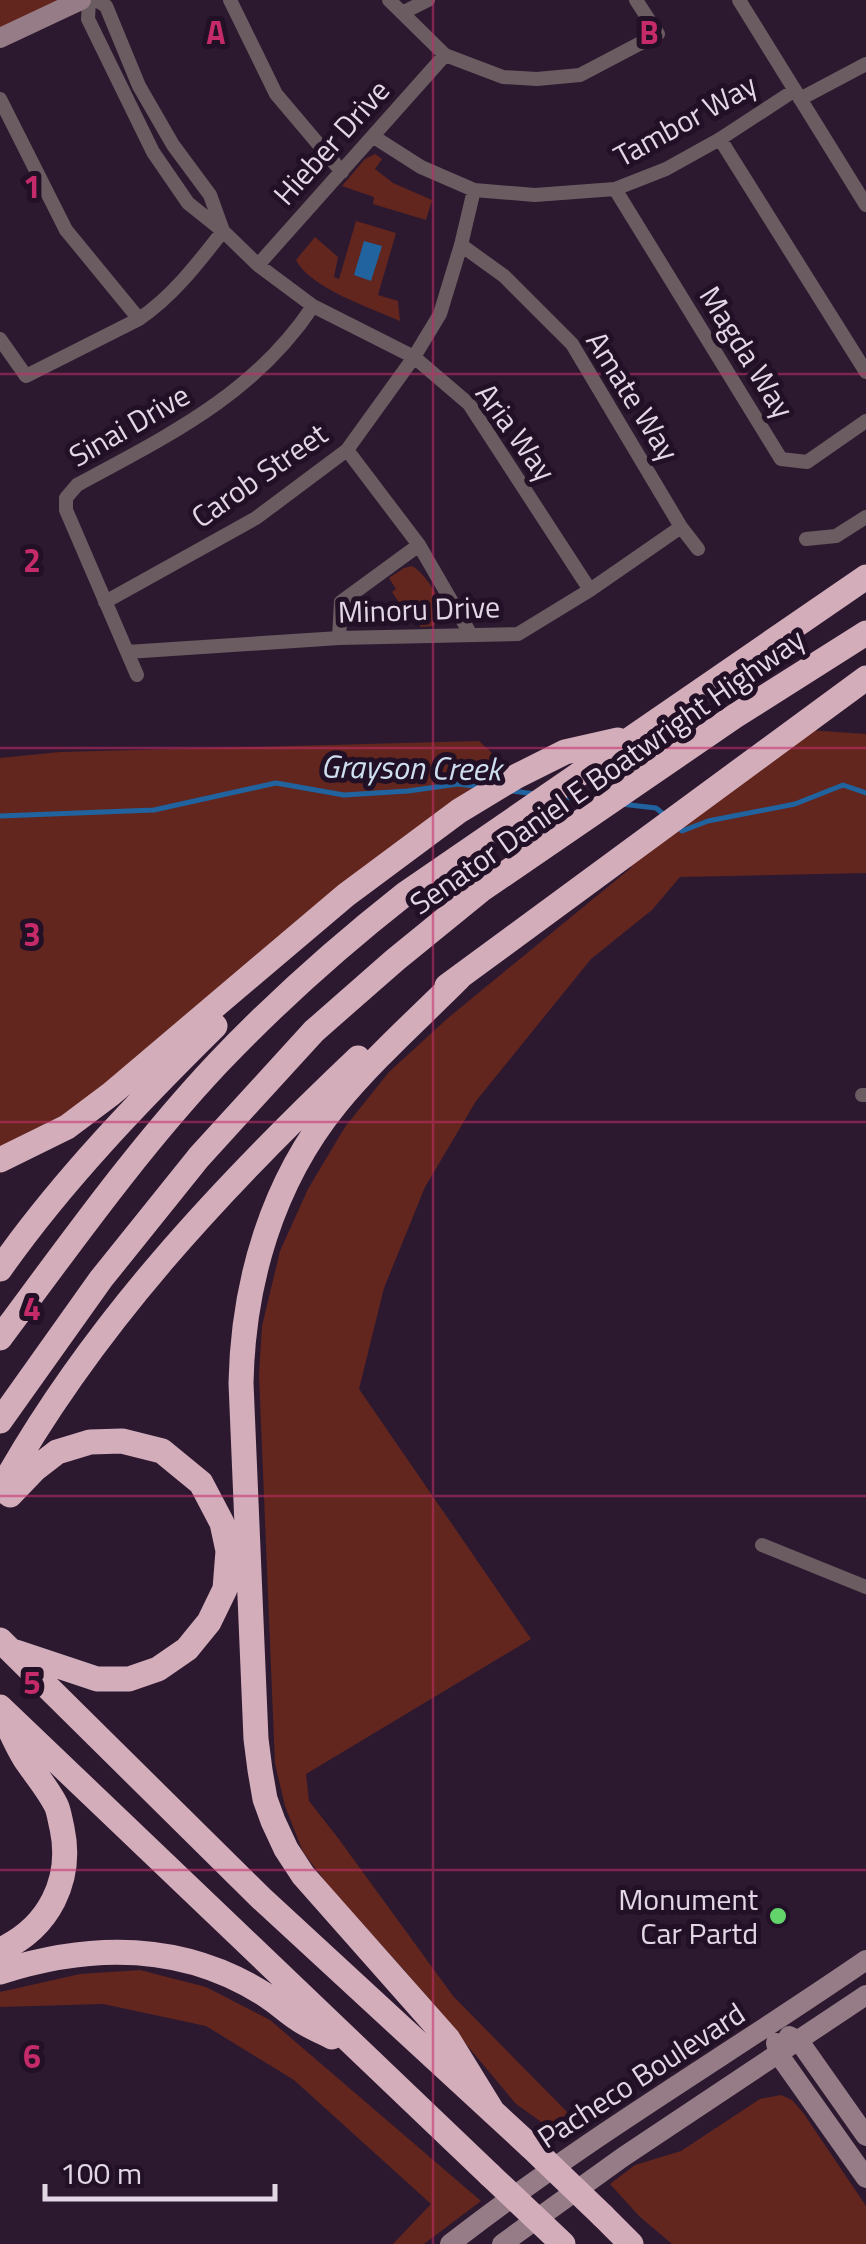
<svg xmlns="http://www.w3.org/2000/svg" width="866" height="2244" viewBox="0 0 866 2244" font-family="'Titillium Web',sans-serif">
  <rect width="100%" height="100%" fill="#2c1930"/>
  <path fill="#62261e" d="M0,0H78L0,37Z
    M375,154L382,159L375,169L393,183L432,200L426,220L373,204L374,197L342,186L365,159Z
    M356,221L396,233L378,295L398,301L400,321C371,308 310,288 296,260L315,237L338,257L334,277L339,279Z
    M412,566C427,575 442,600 443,618L433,626L420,627V618L414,613H406L392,592L396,589L389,578L404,568Z
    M793,729L866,734V873L680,877L652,910L591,959L476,1101L425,1187L384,1288L359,1389L531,1639L306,1774L309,1801L338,1838L453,1996L577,2122L561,2136L516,2104L404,1970L331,1889L303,1852L285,1806L275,1764L259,1375L262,1326L280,1251L308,1189L345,1127L389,1072L448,1018L632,867L616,863Z
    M479,741L517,776L111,1094L0,1160V758L60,752Z
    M140,1970L206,1987L270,2020L481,2201L424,2244H393L431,2204L294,2080L206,2026L103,2004L0,2007V1992L80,1974Z
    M781,2095L792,2100L804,2114L866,2206V2244H672L639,2216L610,2184L635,2165L681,2151L760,2099Z"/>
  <path fill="#20639f" d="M364,241L382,246L371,281L354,275Z"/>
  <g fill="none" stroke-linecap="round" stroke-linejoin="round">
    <path stroke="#20639f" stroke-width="5" d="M512,791L536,794
      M562,797L596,801
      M621,804L656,808L667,817
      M0,816L154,810L276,783L344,795L408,791L458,784L481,787
      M679,828L682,831L708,821L795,804L843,785L866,793"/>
    <path stroke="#6b5c61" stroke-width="14" d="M89,0L88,19L153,152L188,203L223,231L210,195L173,145L139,86L106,6L96,0
      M230,0L276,94L342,172
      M389,0L445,55L503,77L537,79L580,75L658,34L636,0
      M739,0L866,205
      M402,13L428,0
      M0,99L66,230L139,319L26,376L0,339
      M800,99L866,64
      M374,137L421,167L474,190L535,195L615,189L666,169L720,139L795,90
      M720,139L866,372
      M615,189L781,459L807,462L866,421
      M461,245L504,276L572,344L681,527L698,549
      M258,265L445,55
      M139,319C173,296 198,263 223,231L258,265L313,306L414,357L469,404L590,590
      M347,450L419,545L471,635
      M806,539L836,536L866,517
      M105,602L256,518L347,450L414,357L440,314L461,245L474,190
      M339,638L341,602L419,545
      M127,652L339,638L518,634L590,590L681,527
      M137,675L66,510V498L77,485C167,436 254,395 313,306
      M862,1095H866
      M762,1545L866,1587"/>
    <path stroke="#967c86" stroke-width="20" d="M0,38L81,0
      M789,2036L799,2041L866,2136
      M776,2043L779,2055L866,2178
      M450,2244C583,2140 728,2055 866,1960
      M502,2244L623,2157L866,1995"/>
    <path stroke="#d4adbb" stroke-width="25" d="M459,978C418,1019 373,1059 336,1104C272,1183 243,1283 241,1383L256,1739L260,1770L265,1799L273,1821L286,1849L303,1875L448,2039L493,2112
      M447,986L866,678
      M0,1160L67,1127L111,1094L346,895L459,811L517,776L565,752L618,740
      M0,1269C61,1182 139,1101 215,1026
      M0,1338C70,1244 138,1148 218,1063C276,1002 339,946 405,894L866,577
      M0,1421L101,1279L199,1157L314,1031L395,960L481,890L735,716L866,633
      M0,1491C91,1326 222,1187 358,1058
      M10,1495L35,1469L57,1452L90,1442L122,1441L162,1451L201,1483L222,1523L228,1551L225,1589L209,1622L187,1649L158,1669L129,1679H97L16,1652
      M0,1640L261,1898L530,2146
      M0,1707L490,2175
      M0,1950C49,1928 73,1880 62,1828C60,1820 59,1811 56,1805C48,1789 35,1774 25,1759C18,1748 13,1736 7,1724
      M0,1972C91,1943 184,1942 267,1996C278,2003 287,2012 298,2019C308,2026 320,2031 332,2037
      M603,2216L631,2244"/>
    <path stroke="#d4adbb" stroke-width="25" d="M530,2146L603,2216
      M490,2175L563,2244"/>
  </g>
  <path fill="none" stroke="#c52b69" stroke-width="2.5" stroke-opacity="0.55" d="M433,0V2244M0,374H866M0,748H866M0,1122H866M0,1496H866M0,1870H866"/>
  <circle fill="#62d469" stroke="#221026" stroke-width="4" cx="778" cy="1916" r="10"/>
  <g text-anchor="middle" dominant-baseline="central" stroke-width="10" stroke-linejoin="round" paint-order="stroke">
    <g font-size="30" fill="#e3d7e6" stroke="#221026">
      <text transform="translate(685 120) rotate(-29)">Tambor Way</text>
      <text transform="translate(331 142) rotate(-48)">Hieber Drive</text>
      <text transform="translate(747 352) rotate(58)">Magda Way</text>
      <text transform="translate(633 396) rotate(58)">Amate Way</text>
      <text transform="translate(129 425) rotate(-30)">Sinai Drive</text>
      <text transform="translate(516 432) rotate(54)">Aria Way</text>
      <text transform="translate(259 475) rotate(-35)">Carob Street</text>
      <text transform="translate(419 609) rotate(-2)">Minoru Drive</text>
      <text transform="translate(607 771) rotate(-35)">Senator Daniel E Boatwright Highway</text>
      <text transform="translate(641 2075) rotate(-33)">Pacheco Boulevard</text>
    </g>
    <g font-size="30" fill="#e3d7e6" stroke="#221026" text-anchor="end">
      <text x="758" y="1899">Monument<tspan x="758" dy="34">Car Partd</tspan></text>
    </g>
    <g font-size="32" font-style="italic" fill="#cedff0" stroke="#221026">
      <text transform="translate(411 767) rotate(1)">Grayson Creek</text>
    </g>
  </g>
  <g font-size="32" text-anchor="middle" font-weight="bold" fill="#c52b69" stroke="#221026" stroke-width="10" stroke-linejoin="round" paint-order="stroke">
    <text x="216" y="44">A</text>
    <text x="649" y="44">B</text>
    <text x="32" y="198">1</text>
    <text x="32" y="572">2</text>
    <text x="32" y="946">3</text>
    <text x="32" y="1320">4</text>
    <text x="32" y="1694">5</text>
    <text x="32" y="2068">6</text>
  </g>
  <path d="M45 2184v15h230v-15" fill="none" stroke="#e3d7e6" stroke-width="5"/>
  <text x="60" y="2184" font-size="30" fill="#e3d7e6" stroke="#221026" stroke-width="8" paint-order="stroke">100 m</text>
</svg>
